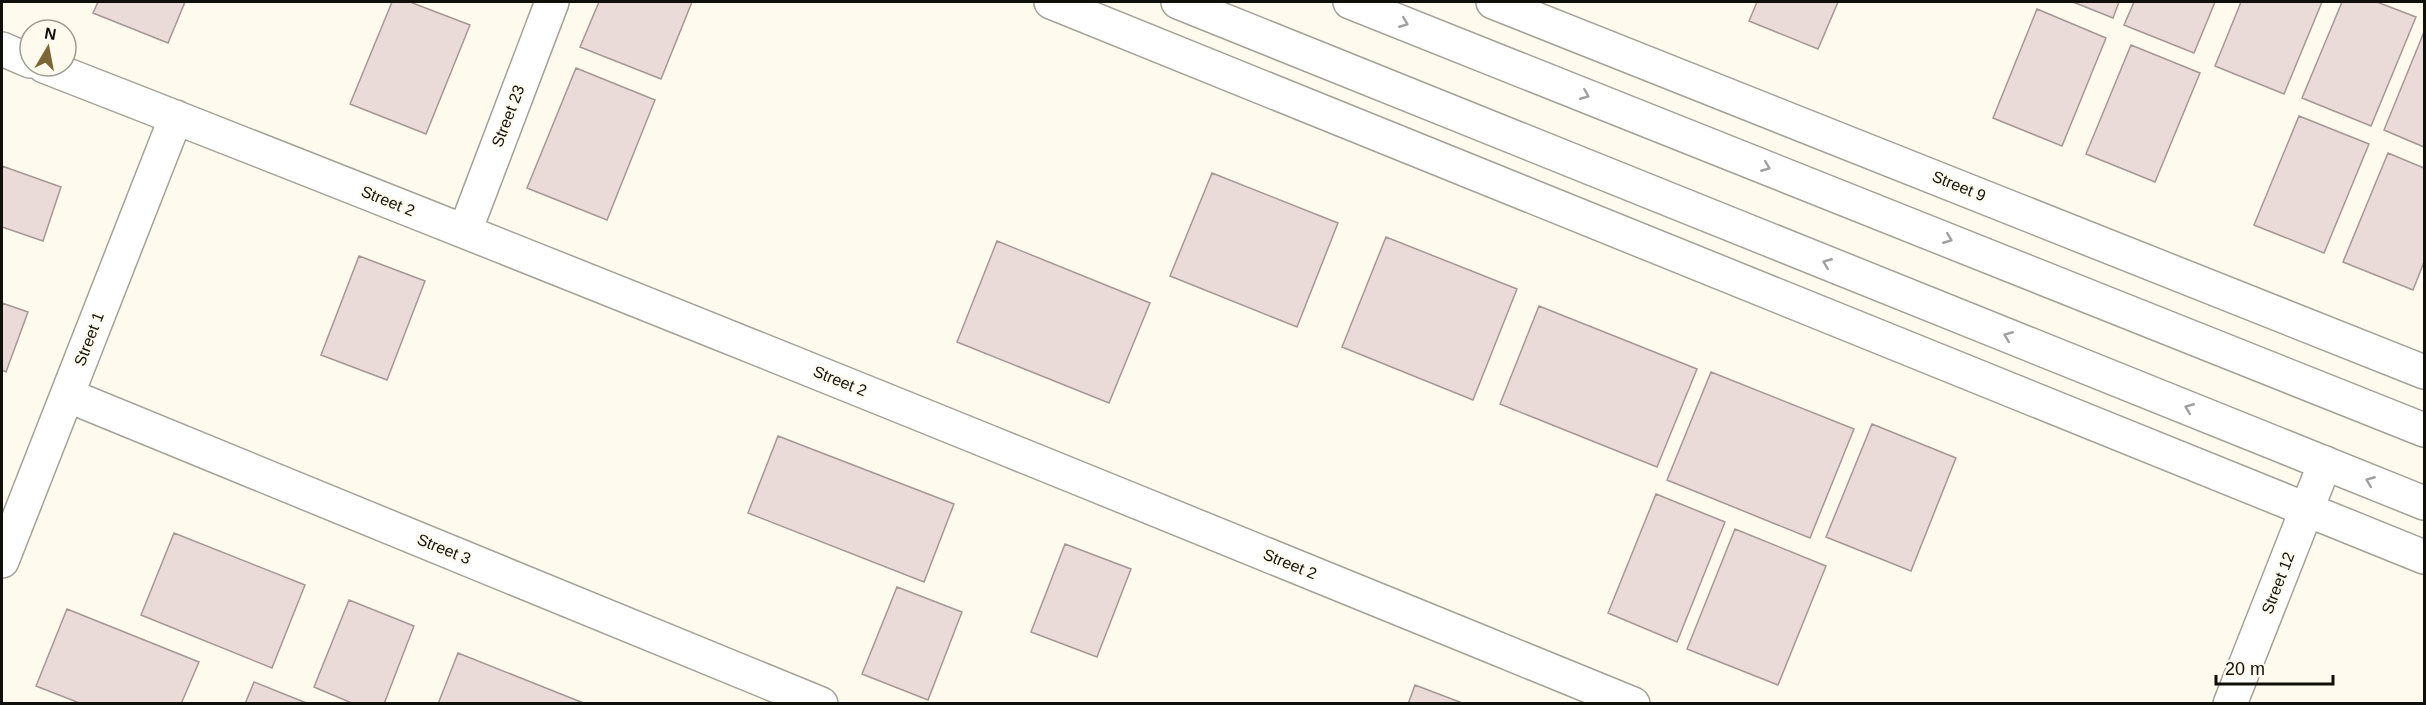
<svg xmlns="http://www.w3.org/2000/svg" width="2426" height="705" viewBox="0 0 2426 705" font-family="Helvetica,sans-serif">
  <rect width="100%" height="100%" fill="#fefbee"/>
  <path fill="#eadbd8" stroke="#a69795" stroke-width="1.5" d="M98,2H185L168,43L93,13Z
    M392,2H410L470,25L426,134L350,104Z
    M599,2H692L661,79L580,47Z
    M1757,2H1838L1818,49L1749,21Z
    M2073,2H2119L2113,18Z
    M2134,2H2215L2194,53L2124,25Z
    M2241,2H2322L2284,94L2215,66Z
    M2342,2H2377L2416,17L2371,126L2302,98Z
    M2037,9L2106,38L2062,146L1993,118Z
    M2424,32V147L2384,130Z
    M2131,45L2200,73L2155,182L2086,154Z
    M576,68L655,100L607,220L527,188Z
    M2299,116L2369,144L2324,253L2254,225Z
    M2388,153L2424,168V262L2413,290L2343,262Z
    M2,166L61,187L43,241L2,227Z
    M1212,173L1338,223L1297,327L1170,276Z
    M1386,237L1517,289L1473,400L1342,347Z
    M997,241L1150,303L1109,403L957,342Z
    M359,256L425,281L387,380L321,355Z
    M2,303L28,312L6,372L2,370Z
    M1539,306L1697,369L1657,467L1500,404Z
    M1711,372L1854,429L1810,538L1667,480Z
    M1872,424L1956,458L1911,571L1826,537Z
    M778,436L954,504L924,582L748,513Z
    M1656,494L1725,522L1677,642L1608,613Z
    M1735,529L1826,566L1778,685L1687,649Z
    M174,533L305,585L272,668L141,615Z
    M1065,544L1131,569L1097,657L1031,632Z
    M897,587L962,612L928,700L862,674Z
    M349,600L414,626L384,704H354L314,687Z
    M67,609L199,662L181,704H82L36,686Z
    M458,653L586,704H438Z
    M254,682L309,704H245Z
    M1415,685L1465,704H1408Z"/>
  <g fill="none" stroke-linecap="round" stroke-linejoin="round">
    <defs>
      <path id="street" d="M1051,2L2424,557
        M1493,2L2424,372
        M2,49L30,61
        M44,66C576,273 1104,488 1633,704
        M465,231L552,2
        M67,395L821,704
        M2,561L176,117
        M2230,704L2325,463"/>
      <path id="secondary" d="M1178,2L2424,503
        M1350,2L2424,430"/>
    </defs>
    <use href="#street" stroke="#a4a296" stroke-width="36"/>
    <use href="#secondary" stroke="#a4a296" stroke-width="36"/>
    <use href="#street" stroke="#fff" stroke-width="33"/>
    <use href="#secondary" stroke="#fff" stroke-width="33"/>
  </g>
  <defs><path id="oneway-chevron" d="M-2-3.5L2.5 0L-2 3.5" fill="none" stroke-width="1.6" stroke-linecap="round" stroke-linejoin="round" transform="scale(1.5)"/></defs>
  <g stroke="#9f9f9d">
    <use href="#oneway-chevron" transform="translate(1404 23) rotate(22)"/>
    <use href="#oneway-chevron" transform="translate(1585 95) rotate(22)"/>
    <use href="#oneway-chevron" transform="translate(1766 167) rotate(22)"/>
    <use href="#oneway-chevron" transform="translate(1948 239) rotate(22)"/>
    <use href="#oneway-chevron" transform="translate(1827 263) rotate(-158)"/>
    <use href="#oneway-chevron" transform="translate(2008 336) rotate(-158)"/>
    <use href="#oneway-chevron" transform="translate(2189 408) rotate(-158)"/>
    <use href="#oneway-chevron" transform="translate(2370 481) rotate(-158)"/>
  </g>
  <g text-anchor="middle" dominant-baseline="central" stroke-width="4.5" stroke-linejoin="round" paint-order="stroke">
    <g font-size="16" fill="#10100b" stroke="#fefbee">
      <text transform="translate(508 116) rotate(-69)">Street 23</text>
      <text transform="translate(1959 186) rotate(22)">Street 9</text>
      <text transform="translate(388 201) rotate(22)">Street 2</text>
      <text transform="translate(89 339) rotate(-69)">Street 1</text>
      <text transform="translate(840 381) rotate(22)">Street 2</text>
      <text transform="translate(444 549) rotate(22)">Street 3</text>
      <text transform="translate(1290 564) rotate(22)">Street 2</text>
      <text transform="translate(2278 583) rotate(-69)">Street 12</text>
    </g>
  </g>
  <rect width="2426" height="705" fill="none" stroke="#10100b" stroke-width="6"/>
  <g transform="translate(48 48) rotate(10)"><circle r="28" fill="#fefbee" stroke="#9f9d93" stroke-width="1.5"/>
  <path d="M0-4.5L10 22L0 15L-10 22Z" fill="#7d6636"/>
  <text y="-9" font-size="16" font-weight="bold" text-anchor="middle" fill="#10100b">N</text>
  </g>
  <path d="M2216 675v9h117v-9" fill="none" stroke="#10100b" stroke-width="3"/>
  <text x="2225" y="675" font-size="18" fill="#10100b" stroke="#fefbee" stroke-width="4.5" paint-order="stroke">20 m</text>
</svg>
